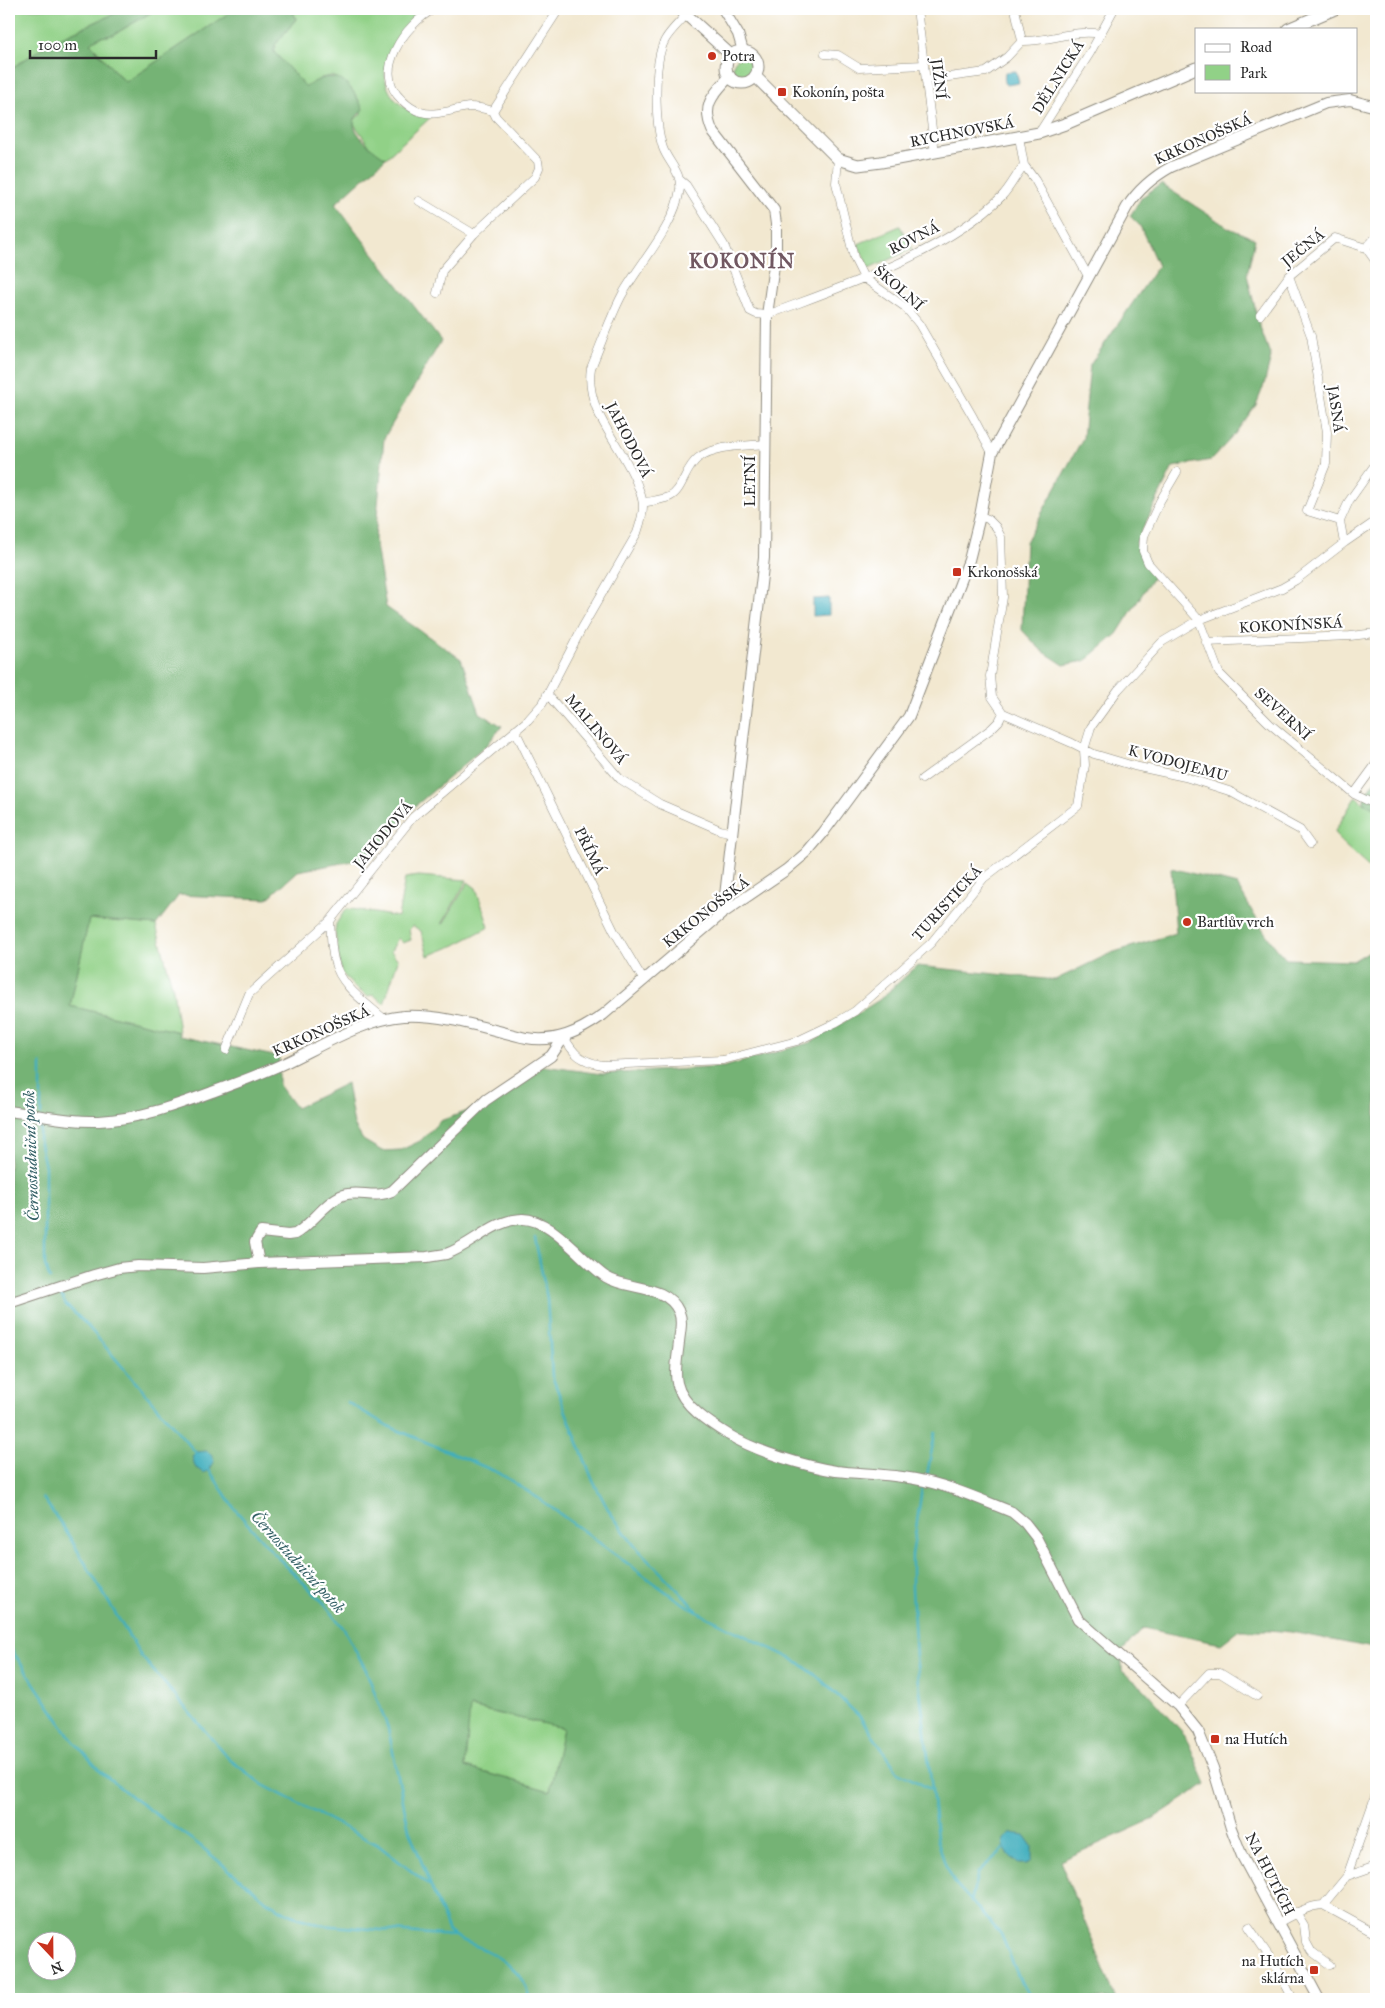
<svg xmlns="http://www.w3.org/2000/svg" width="1385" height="2008" viewBox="0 0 1385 2008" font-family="'IM FELL Great Primer',serif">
  <rect width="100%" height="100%" fill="#fff"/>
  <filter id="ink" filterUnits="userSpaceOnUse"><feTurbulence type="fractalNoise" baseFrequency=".02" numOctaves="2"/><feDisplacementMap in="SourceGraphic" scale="10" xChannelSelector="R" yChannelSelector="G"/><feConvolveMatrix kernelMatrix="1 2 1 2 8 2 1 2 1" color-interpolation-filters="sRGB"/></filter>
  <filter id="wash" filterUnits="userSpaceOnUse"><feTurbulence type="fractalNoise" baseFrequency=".0096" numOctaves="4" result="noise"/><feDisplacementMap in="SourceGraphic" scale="20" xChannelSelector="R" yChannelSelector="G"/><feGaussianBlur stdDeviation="1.12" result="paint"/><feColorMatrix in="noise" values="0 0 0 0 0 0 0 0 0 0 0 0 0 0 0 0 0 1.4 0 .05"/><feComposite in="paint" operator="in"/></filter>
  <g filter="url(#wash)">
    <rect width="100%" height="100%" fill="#f2e8d0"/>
    <path fill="#91d187" stroke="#5e7e59" d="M9,9H125L53,41L9,70Z
      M157,9H235L126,82C112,71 103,55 90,43L100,37L113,35Z
      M292,9H306L313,11L332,9H423C413,15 411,23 404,32C400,40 393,47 389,55C375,88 400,113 431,117L386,158L373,151L354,124L355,119L361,114C361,94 348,85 332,76L321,78L306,88L274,52L275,45L296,19Z
      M733 67a9 9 0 1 1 18 0a9 9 0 1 1-18 0Z
      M900,226L912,249L869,269L858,244Z
      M1356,796L1363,803L1376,809V874L1341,842L1335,831Z
      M419,876L467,880L442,924H443L468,882L476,888L489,927L455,945L428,956L421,931L413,926L409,929L411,940L403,943L398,938L391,951L398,960L384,1004L374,995L367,996L353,986L342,973L340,966L335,932L336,924L345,910L352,909L398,917L405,878Z
      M89,919L156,925L173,989L179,1032L70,1006Z
      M469,1707L563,1728L550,1791L465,1767Z"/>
    <path fill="#74b374" stroke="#506f50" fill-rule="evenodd" d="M125,9H157L113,35L100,37L90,43L117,74L126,82L235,9H292L296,19L275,45L274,52L306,87C335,66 350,81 363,109C361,113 354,117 354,122C353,135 376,152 386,158L335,204L441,341L384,438L375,539L386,607L461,659L480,713L502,726L487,745L407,813L375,857L298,871L267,899L179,895L156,925L89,919L70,1006L179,1032V1036L279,1057V1085L296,1108L347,1083L354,1125L363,1140L382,1151L401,1150L420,1141L440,1121L487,1104L544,1066L602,1074L724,1067L812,1042L879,1000L917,966L1055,980L1111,953L1176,933L1171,868L1237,885C1252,910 1265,938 1286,959L1353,961L1376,947V1646L1373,1648L1291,1632L1269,1630H1239L1221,1644L1143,1628L1122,1651V1671L1144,1689L1185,1735L1206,1784L1151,1820L1060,1861L1116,1999H9V70L53,41ZM470,1707L563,1728L550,1791L465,1767ZM38,1940H68V1970H38Z
      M1161,184L1229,228L1255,239L1247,275L1259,324L1271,357L1264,385L1256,405L1234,435L1211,460L1173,467L1136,543L1153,577L1117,634L1085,661L1064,665L1041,650L1022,630L1026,542L1083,438L1090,365L1158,266L1140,226L1130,216L1142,197Z
      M1376,779V809L1363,803L1366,793Z"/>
    <path fill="#3faebd" stroke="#356c74" d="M1016,71L1019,83L1007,85L1004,83L1005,72Z
      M829,598V615L813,616V599Z
      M207,1451L212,1455L214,1462L209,1471L203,1473L195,1467L192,1456L196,1452Z
      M1012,1833L1024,1835L1032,1846V1860L1027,1864H1018C1011,1857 1001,1849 1004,1839Z"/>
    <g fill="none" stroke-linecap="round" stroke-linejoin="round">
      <path stroke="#3faebd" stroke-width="2.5" d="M41,1063V1114
        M41,1119L39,1139L45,1167V1265L50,1278
        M535,1238L547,1298L552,1376L593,1481L609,1511L634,1545L697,1610
        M59,1292L66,1305L85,1323L197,1454
        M347,1402L388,1426L499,1473L541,1500L676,1599L701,1614L798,1662L818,1677L860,1717L898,1772L932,1790L937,1838L945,1864L954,1882L1001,1934L1021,1983L1034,1999
        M208,1468L234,1508L273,1553L325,1604L344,1629L366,1670L388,1728L409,1830L449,1932C460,1942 478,1945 491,1953C508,1963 527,1978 529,1999
        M927,1475L935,1433
        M922,1488L912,1556V1588L916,1657L932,1790
        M43,1498L64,1528L141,1656L229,1759L263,1785L378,1845L429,1885
        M9,1646L71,1738L100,1771L133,1798L198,1844L268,1902L291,1915L321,1925L453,1936
        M971,1902L978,1872L1004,1849"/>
    </g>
  </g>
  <g filter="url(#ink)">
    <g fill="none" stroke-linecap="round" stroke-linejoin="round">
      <defs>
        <path id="minor" d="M434,9C405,24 371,72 402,100C407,105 413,110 421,112C436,117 455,108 470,107C478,107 486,109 493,111
          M917,9L935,153
          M1022,41C1048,42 1074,29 1101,34
          M825,54L838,55L859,68L924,65
          M926,80L986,72L1007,57L1022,41L1015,9
          M1039,133L1090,53L1114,9
          M1019,137L1024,165L1035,180L1088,276
          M838,159L836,183L854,258L864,278L905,307L919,324L973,417L992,453
          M680,180L686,185L724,245L750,311L756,314L767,315C841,287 946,253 1002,196C1010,188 1016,175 1024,165
          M419,201L474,234L535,177L539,168L538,161L496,117L493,111L559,9
          M1366,248L1376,262
          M1366,248L1376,237
          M1289,276L1311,336L1327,432L1326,464L1307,511L1340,521
          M437,293L442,271L474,234
          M1260,315L1289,276L1335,238L1366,248
          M1177,472L1160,501L1144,536L1143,551L1148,563L1199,620L1219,673L1270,724L1354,794L1376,805
          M643,503C651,501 661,500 669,497C683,491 684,469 698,458C715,445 745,446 765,444
          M980,516L988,519L996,527L1001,537L1003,597L990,676L992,697L1003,713L1072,743L1094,754L1134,766L1185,777L1229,791L1300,830L1310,844
          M1344,543L1340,521L1349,501L1376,463
          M1206,642L1350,636L1376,633
          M547,694L620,779L660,804L720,830L732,833
          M515,730L614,931L644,981
          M922,779L991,729L999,721L1003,713
          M1354,794L1376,764
          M330,921C331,933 331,948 334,960C340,986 365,1002 384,1019
          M564,1037C574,1055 581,1061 602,1065L723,1060L797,1041L835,1023L855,1011L931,943L984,878L1078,806L1085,765L1084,750L1091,727L1118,690L1162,642L1199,620L1282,588L1296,580L1344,543L1376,521
          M226,1050L249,994L330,921L413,817L528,720L543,703L582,628L637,533C640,524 643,516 643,506C643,499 640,492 637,484C623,445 584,412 591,368C601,344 610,318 622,295C641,261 674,228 680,189C682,173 668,162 663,148C655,125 653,61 665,40C670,31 680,22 687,14
          M1178,1706L1209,1673H1220L1257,1696
          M1347,1876L1376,1866
          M1323,1905L1376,1934
          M1296,1912L1304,1925L1306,1942L1311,1951L1330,1965
          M1278,1923C1293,1915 1306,1906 1323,1905L1347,1876L1376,1794
          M1249,1927L1275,1965L1293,1999"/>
        <path id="tertiary" d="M723,9L738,34L743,51
          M723,913L764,558L767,315L776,251V224L774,210L712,130C701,104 714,94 730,76
          M9,1111C39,1115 69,1122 99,1121C139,1119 174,1106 212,1092C237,1083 261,1074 285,1063C321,1046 365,1019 404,1016C445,1014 487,1029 526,1038C556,1043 579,1032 603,1015L723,913L786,870L806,853L823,833L904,723L909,716L969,560L980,516L992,453L1127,207C1138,190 1153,177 1171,167L1326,103L1350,100L1376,107
          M259,1263L255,1242L261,1232L288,1235L295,1234C311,1225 326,1201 343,1195C359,1190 376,1199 392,1191L486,1100L551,1056L564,1037
          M9,1303L94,1275L119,1268L138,1266L203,1268L259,1263L427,1257C433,1256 440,1255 446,1254C472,1245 493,1220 521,1219C550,1217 582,1261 606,1277C628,1291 666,1283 679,1312C683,1321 680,1332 679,1342C678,1354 674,1371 677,1383C682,1406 711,1424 729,1435C757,1452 805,1466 836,1471C863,1474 889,1474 915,1479C949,1485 981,1500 1012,1512L1025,1523L1036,1537L1078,1619L1178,1706L1198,1731L1213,1768L1231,1828L1242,1856L1319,1999"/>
        <path id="secondary" d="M680,9L732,56
          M1288,29L1335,9
          M726 67a16 16 0 1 1 32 0a16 16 0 1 1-32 0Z
          M755,76L838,159L858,165L881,162L1039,133L1068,123L1196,68"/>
      </defs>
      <use href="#minor" stroke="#8e8a7e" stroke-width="9"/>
      <use href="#tertiary" stroke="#8e8a7e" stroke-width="12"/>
      <use href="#secondary" stroke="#8e8a7e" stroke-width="13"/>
      <use href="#minor" stroke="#fff" stroke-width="8"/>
      <use href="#tertiary" stroke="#fff" stroke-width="10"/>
      <use href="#secondary" stroke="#fff" stroke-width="11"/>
    </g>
  </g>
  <g fill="#c8321e" stroke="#fff" stroke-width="2">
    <circle cx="712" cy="56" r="5"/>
    <rect x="777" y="87" width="10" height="10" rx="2.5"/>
    <rect x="952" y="567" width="10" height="10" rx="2.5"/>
    <circle cx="1187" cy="922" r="5"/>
    <rect x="1210" y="1734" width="10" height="10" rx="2.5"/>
    <rect x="1309" y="1965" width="10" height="10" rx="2.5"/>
  </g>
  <g text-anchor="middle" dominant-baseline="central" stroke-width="4.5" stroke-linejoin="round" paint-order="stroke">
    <g font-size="15" fill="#2b2b2b" stroke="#fff" text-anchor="start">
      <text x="722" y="56">Potra</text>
      <text x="792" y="92">Kokonín, pošta</text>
      <text x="967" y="572">Krkonošská</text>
      <text x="1197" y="922">Bartlův vrch</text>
      <text x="1225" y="1739">na Hutích</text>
      <text x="1304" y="1961" text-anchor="end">na Hutích<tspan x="1304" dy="17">sklárna</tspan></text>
    </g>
    <g font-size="15" fill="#2b2b2b" stroke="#fff">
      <text transform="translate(1058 77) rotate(-58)">DĚLNICKÁ</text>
      <text transform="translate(939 79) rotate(83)">JIŽNÍ</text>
      <text transform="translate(962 132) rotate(-11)">RYCHNOVSKÁ</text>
      <text transform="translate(1203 139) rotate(-24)">KRKONOŠSKÁ</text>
      <text transform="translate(914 238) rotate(-27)">ROVNÁ</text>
      <text transform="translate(1303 248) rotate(-39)">JEČNÁ</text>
      <text transform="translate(899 288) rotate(41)">ŠKOLNÍ</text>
      <text transform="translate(1336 409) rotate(82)">JASNÁ</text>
      <text transform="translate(629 440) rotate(63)">JAHODOVÁ</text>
      <text transform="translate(750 481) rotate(-90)">LETNÍ</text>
      <text transform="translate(1291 625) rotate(-3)">KOKONÍNSKÁ</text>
      <text transform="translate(1283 714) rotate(42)">SEVERNÍ</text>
      <text transform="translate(596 729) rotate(50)">MALINOVÁ</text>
      <text transform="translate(1178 763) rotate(15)">K VODOJEMU</text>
      <text transform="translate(383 835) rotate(-50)">JAHODOVÁ</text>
      <text transform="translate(590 851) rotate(64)">PŘÍMÁ</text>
      <text transform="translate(947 903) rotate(-48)">TURISTICKÁ</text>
      <text transform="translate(706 912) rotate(-38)">KRKONOŠSKÁ</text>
      <text transform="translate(321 1031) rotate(-24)">KRKONOŠSKÁ</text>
      <text transform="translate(1270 1874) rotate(63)">NA HUTÍCH</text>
    </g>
    <g font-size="16" font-style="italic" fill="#335f65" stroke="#fff">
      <text transform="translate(31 1156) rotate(-92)">Černostudniční potok</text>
      <text transform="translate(298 1562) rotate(48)">Černostudniční potok</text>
    </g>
    <g font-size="20" font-weight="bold" letter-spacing="1" fill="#715862" stroke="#fff">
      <text x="742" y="261">KOKONÍN</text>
    </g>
  </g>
  <rect width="1385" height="2008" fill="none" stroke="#fff" stroke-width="30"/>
  <rect x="1195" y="28" width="162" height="65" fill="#ffffff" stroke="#aaaaaa"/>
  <rect x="1205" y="44" width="25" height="8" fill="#ffffff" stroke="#aaaaaa"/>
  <text x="1240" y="52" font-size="15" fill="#2b2b2b">Road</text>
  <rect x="1205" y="65" width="25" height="15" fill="#91d187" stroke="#aaaaaa"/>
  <text x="1240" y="78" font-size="15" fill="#2b2b2b">Park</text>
  <g transform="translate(52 1956) rotate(158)"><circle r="24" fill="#ffffff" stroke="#aaaaaa"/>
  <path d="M0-4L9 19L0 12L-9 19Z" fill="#c8321e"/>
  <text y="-8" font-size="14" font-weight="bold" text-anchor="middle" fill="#2b2b2b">N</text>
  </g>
  <path d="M30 50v8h126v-8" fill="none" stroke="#2b2b2b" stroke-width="2.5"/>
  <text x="38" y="50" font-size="15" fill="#2b2b2b" stroke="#ffffff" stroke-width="4" paint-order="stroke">100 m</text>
</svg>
